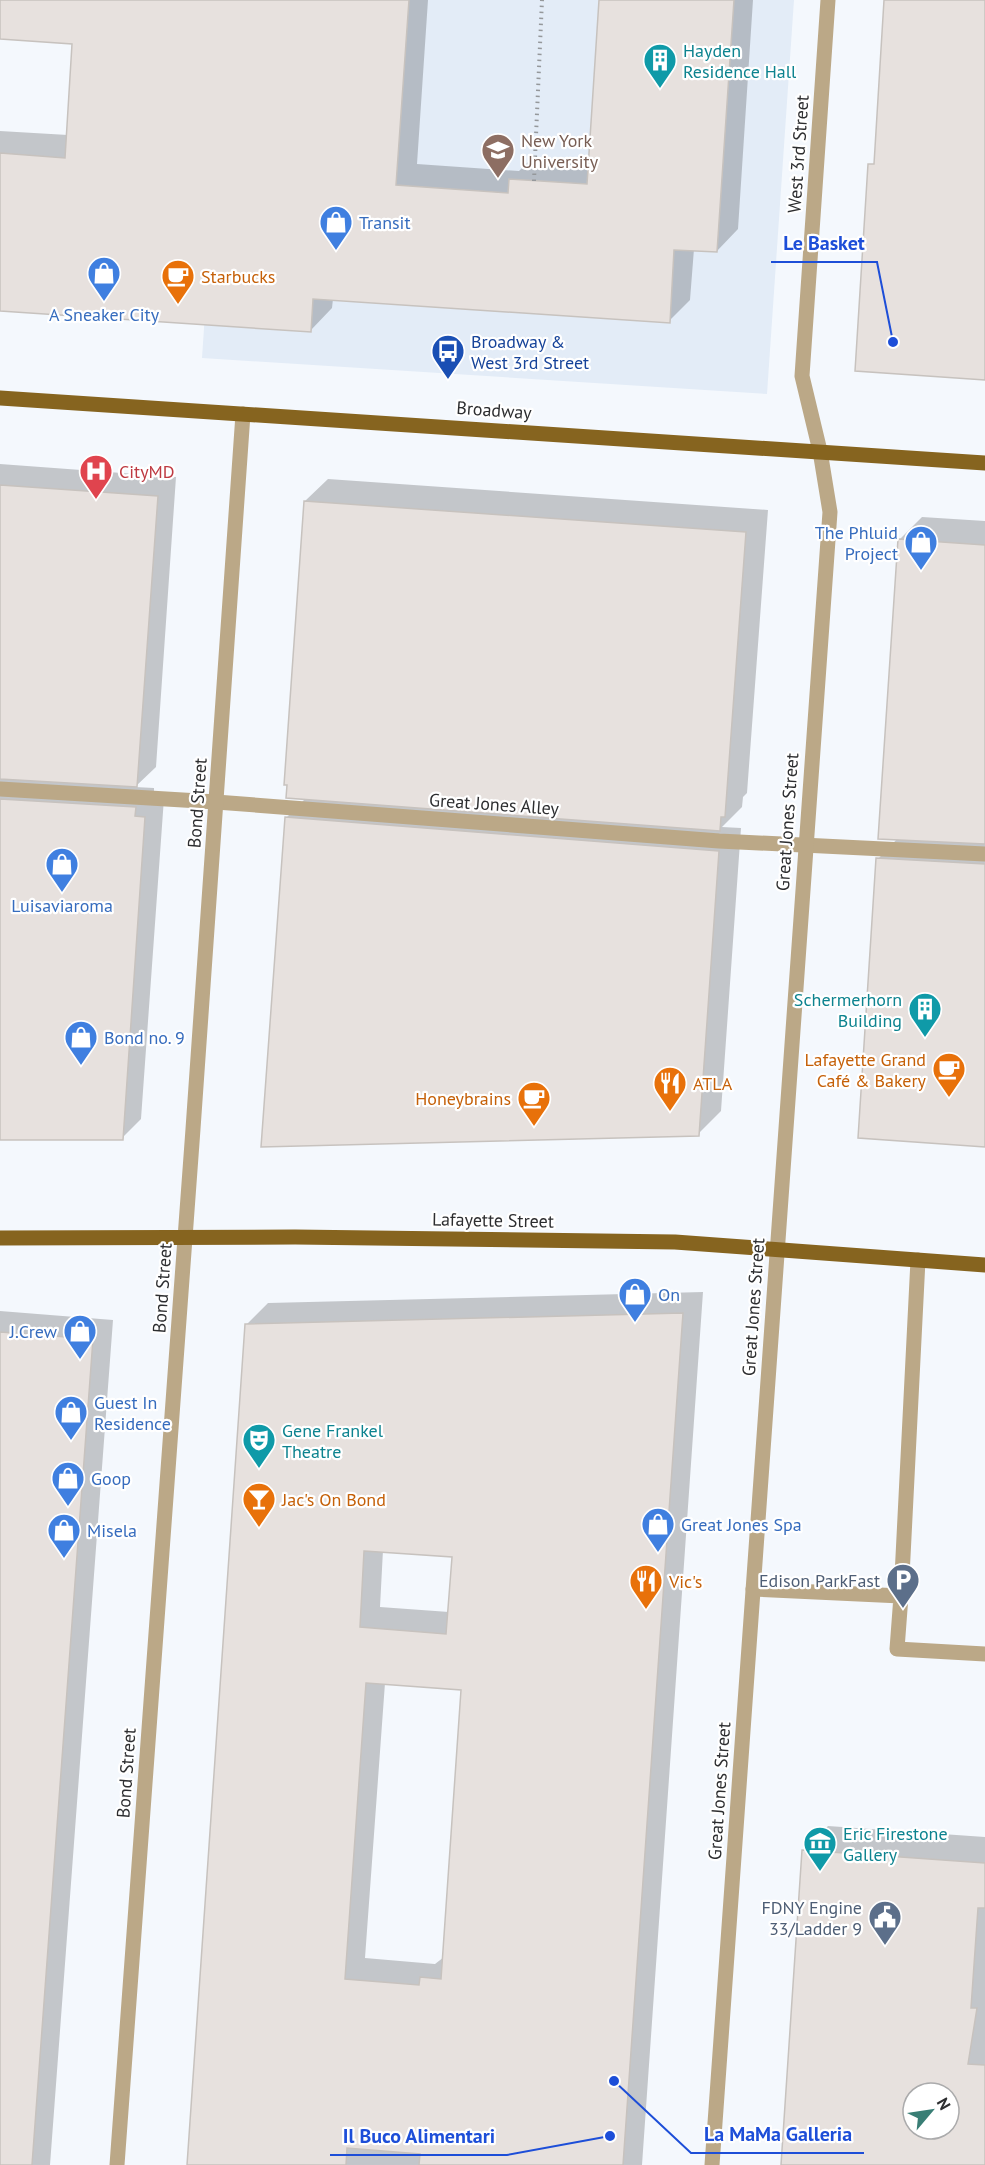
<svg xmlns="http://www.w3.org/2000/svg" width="985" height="2165" viewBox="0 0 985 2165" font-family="'PT Sans',sans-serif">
  <rect width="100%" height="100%" fill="#f4f8fd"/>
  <path fill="#e3ecf7" d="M226,0H794L767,394L202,358Z"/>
  <path fill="#0003" fill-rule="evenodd" d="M0,0H428L417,164L519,171L532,158L590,161L600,0H753L738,229L717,251L694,249L690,300L669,321L333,299L332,308L311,330L0,309V131L68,135L74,42L0,37Z
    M0,464L176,477L156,767L135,787L154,788V798H164L141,1119L122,1138H0Z
    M328,479L768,510L747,793L743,797L742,807L722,827L741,828L721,1111L698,1134L286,818L306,798L305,501Z
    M922,517L985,521V1145L878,859L898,838L899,540Z
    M703,1292L642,2165H188L247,1324L268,1303ZM383,1550L454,1556L449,1612L380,1607ZM385,1683L463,1689L444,1957L435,1964L365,1958Z
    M0,1311L113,1320L50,2165H0Z
    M828,1826L985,1837V2165H782L803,1851ZM913,2093H949V2129H913Z"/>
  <path fill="#e7e1de" stroke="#c7c2be" stroke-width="1.5" fill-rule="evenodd" d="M0,0H409L396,185L508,193L509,179L587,184L599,0H734L717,252L674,250L670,323L313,299L311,332L0,311V153L65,158L72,44L0,39Z
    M884,0H985V380L855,371L868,164H874Z
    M0,485L158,496L137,787L0,779Z
    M304,501L746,532L725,817H721L720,831L286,798L287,785H284Z
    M898,539L985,545V844L878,839Z
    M0,799L136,807L135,816L145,817L123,1140H0Z
    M285,817L719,851L699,1136L261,1147Z
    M876,858L985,864V1147L858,1138Z
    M683,1313L623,2165H419L420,2154L347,2148L346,2165H187L245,1324ZM364,1551L452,1557L446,1634L360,1627ZM366,1683L461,1690L441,1979L420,1977L419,1985L345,1979Z
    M0,1332L93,1339L32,2165H0Z
    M802,1850L985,1863V1908H978L971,2008H977L968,2064L985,2065V2165H781ZM913,2093H949V2129H913Z"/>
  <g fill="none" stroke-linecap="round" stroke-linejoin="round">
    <path stroke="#95989b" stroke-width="4" stroke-dasharray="1.5 4.5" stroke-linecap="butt" d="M534,181L542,0"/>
    <path stroke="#bba887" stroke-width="15" d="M0,789L216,802L719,841L985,854
      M753,1589L901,1596L918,1260
      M901,1596L897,1649L985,1654"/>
    <path stroke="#bba887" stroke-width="15" d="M117,2165L193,1129L243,414
      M712,2165L830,512L820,451L802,376L828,0"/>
    <path stroke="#86641f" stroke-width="15" d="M0,398L985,463
      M0,1238L295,1237L675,1242L985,1265"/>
  </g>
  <defs>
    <symbol id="building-pin" viewBox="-11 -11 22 30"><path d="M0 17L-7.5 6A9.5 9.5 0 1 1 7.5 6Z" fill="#0f9aa8" stroke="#fff"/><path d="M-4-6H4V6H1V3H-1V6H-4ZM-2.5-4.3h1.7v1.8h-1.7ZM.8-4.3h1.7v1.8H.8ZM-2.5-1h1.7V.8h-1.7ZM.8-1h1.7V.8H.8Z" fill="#fff"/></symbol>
    <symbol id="university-pin" viewBox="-11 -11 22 30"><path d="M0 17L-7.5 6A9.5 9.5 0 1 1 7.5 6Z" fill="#8d6e63" stroke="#fff"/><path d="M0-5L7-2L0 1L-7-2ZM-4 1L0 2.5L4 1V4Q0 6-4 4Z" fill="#fff"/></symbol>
    <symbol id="shop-pin" viewBox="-11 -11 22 30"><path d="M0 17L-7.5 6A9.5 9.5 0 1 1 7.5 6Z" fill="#3f7fe0" stroke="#fff"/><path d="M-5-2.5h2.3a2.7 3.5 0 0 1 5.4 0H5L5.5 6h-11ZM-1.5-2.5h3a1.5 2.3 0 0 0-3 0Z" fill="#fff"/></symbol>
    <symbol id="cafe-pin" viewBox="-11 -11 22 30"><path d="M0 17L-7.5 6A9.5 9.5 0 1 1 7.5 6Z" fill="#e8710a" stroke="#fff"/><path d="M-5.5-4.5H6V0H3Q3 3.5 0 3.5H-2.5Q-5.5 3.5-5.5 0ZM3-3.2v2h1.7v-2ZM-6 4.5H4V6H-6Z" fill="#fff"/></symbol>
    <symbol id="bus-pin" viewBox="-11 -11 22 30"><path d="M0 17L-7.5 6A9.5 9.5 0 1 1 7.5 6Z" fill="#1a4fb4" stroke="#fff"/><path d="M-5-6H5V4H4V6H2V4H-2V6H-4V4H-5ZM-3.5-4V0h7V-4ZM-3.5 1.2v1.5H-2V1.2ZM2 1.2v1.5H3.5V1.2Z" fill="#fff"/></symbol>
    <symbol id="hospital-pin" viewBox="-11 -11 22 30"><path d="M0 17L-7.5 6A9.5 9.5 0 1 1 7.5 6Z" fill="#e0444e" stroke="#fff"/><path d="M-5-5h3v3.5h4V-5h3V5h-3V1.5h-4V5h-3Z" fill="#fff"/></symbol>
    <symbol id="restaurant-pin" viewBox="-11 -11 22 30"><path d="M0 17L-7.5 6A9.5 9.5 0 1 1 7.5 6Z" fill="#e8710a" stroke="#fff"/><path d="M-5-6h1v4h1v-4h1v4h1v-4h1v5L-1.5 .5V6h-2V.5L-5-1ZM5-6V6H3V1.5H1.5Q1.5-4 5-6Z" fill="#fff"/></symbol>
    <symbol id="theatre-pin" viewBox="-11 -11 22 30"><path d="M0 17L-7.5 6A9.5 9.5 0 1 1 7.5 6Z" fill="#0f9aa8" stroke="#fff"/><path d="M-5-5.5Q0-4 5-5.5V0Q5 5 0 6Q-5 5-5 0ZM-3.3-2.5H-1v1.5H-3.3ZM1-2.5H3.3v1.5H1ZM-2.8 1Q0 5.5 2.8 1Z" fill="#fff"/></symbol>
    <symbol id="bar-pin" viewBox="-11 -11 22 30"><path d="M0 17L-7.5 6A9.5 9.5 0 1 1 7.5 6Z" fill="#e8710a" stroke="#fff"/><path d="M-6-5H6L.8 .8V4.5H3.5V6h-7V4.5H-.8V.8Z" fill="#fff"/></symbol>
    <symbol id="parking-pin" viewBox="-11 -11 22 30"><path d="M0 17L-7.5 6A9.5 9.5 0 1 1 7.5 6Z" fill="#5c6f8a" stroke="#fff"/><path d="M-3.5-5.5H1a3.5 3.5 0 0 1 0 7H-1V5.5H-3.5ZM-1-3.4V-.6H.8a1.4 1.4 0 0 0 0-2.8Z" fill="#fff"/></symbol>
    <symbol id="museum-pin" viewBox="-11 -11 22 30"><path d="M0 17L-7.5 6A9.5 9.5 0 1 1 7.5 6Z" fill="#0f9aa8" stroke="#fff"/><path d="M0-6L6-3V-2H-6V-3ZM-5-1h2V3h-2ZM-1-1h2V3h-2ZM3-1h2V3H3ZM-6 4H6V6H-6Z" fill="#fff"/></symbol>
    <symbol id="civic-pin" viewBox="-11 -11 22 30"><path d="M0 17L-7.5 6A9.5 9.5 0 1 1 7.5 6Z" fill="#5c6f8a" stroke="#fff"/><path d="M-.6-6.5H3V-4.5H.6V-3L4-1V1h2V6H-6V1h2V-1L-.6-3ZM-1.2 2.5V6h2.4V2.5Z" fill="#fff"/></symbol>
  </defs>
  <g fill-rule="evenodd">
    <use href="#building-pin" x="641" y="41" width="38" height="52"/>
    <use href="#university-pin" x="479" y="131" width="38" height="52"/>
    <use href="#shop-pin" x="317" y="203" width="38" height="52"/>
    <use href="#shop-pin" x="85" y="254" width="38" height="52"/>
    <use href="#cafe-pin" x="159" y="257" width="38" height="52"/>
    <use href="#bus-pin" x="429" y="332" width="38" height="52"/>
    <use href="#hospital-pin" x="77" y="452" width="38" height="52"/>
    <use href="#shop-pin" x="902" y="523" width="38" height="52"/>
    <use href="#shop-pin" x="43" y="845" width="38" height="52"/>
    <use href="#building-pin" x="906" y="990" width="38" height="52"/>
    <use href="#shop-pin" x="62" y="1018" width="38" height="52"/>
    <use href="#cafe-pin" x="930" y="1050" width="38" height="52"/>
    <use href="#restaurant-pin" x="651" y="1064" width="38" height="52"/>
    <use href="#cafe-pin" x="515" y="1079" width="38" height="52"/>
    <use href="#shop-pin" x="616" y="1275" width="38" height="52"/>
    <use href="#shop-pin" x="61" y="1312" width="38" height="52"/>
    <use href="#shop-pin" x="52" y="1393" width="38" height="52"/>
    <use href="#theatre-pin" x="240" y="1421" width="38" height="52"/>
    <use href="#shop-pin" x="49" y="1459" width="38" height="52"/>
    <use href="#bar-pin" x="240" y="1480" width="38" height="52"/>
    <use href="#shop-pin" x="639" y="1505" width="38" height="52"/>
    <use href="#shop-pin" x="45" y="1511" width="38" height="52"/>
    <use href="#parking-pin" x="884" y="1561" width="38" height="52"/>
    <use href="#restaurant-pin" x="627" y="1562" width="38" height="52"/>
    <use href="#museum-pin" x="801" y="1824" width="38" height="52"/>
    <use href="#civic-pin" x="866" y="1898" width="38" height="52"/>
  </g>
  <g text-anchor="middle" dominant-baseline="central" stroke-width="4.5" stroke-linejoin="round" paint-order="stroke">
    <g font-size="18" fill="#0d838f" stroke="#fff" text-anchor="start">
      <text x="683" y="50">Hayden<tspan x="683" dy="21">Residence Hall</tspan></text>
      <text x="902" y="999" text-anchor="end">Schermerhorn<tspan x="902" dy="21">Building</tspan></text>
      <text x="282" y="1430">Gene Frankel<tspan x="282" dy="21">Theatre</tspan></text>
      <text x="843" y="1833">Eric Firestone<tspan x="843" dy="21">Gallery</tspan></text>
    </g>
    <g font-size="18" fill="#785e54" stroke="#fff" text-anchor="start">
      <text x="521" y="140">New York<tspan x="521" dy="21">University</tspan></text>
    </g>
    <g font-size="18" fill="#2d2e30" stroke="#fff">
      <text transform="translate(798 154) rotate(-86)">West 3rd Street</text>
      <text transform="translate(494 410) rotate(4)">Broadway</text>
      <text transform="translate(197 803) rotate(-86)">Bond Street</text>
      <text transform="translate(494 804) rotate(4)">Great Jones Alley</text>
      <text transform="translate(787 822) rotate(-86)">Great Jones Street</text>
      <text transform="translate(493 1220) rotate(1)">Lafayette Street</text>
      <text transform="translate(162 1288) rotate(-86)">Bond Street</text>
      <text transform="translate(753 1307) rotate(-86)">Great Jones Street</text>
      <text transform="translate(126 1773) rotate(-86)">Bond Street</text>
      <text transform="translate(719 1791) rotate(-86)">Great Jones Street</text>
    </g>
    <g font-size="18" fill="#366cbe" stroke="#fff" text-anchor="start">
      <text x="359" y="222">Transit</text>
      <text x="104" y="314" text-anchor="middle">A Sneaker City</text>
      <text x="898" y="532" text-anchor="end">The Phluid<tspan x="898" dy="21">Project</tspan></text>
      <text x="62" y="905" text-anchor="middle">Luisaviaroma</text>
      <text x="104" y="1037">Bond no. 9</text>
      <text x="658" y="1294">On</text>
      <text x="57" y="1331" text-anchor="end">J.Crew</text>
      <text x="94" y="1402">Guest In<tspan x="94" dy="21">Residence</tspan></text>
      <text x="91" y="1478">Goop</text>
      <text x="681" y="1524">Great Jones Spa</text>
      <text x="87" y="1530">Misela</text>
    </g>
    <g font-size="18" fill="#c56008" stroke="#fff" text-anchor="start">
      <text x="201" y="276">Starbucks</text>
      <text x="926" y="1059" text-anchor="end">Lafayette Grand<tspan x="926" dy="21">Café &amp; Bakery</tspan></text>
      <text x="693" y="1083">ATLA</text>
      <text x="511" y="1098" text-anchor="end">Honeybrains</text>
      <text x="282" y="1499">Jac's On Bond</text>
      <text x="669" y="1581">Vic's</text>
    </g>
    <g font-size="18" fill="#164399" stroke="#fff" text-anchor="start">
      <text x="471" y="341">Broadway &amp;<tspan x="471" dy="21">West 3rd Street</tspan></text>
    </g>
    <g font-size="18" fill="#be3a42" stroke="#fff" text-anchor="start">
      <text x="119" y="471">CityMD</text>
    </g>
    <g font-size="18" fill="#4e5e75" stroke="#fff" text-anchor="end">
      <text x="880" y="1580">Edison ParkFast</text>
      <text x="862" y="1907">FDNY Engine<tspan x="862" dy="21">33/Ladder 9</tspan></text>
    </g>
  </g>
  <path fill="none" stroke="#1d4ed8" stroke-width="2" d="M893 342L877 262H771M614 2081L691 2153H864M610 2136L507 2155H330"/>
  <g fill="#1d4ed8" stroke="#fff" stroke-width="2">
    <circle cx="893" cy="342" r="6"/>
    <circle cx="614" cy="2081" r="6"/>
    <circle cx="610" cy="2136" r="6"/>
  </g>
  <g font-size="20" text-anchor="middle" font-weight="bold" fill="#1d4ed8" stroke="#fff" stroke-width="4.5" stroke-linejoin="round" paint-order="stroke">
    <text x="824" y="250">Le Basket</text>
    <text x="778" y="2141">La MaMa Galleria</text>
    <text x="419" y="2143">Il Buco Alimentari</text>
  </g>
  <g transform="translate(931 2111) rotate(61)"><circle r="28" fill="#ffffff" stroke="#ababac" stroke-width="1.5"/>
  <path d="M0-4.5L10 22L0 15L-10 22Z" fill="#397e75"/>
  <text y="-9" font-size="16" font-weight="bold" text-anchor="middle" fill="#2d2e30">N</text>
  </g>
</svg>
